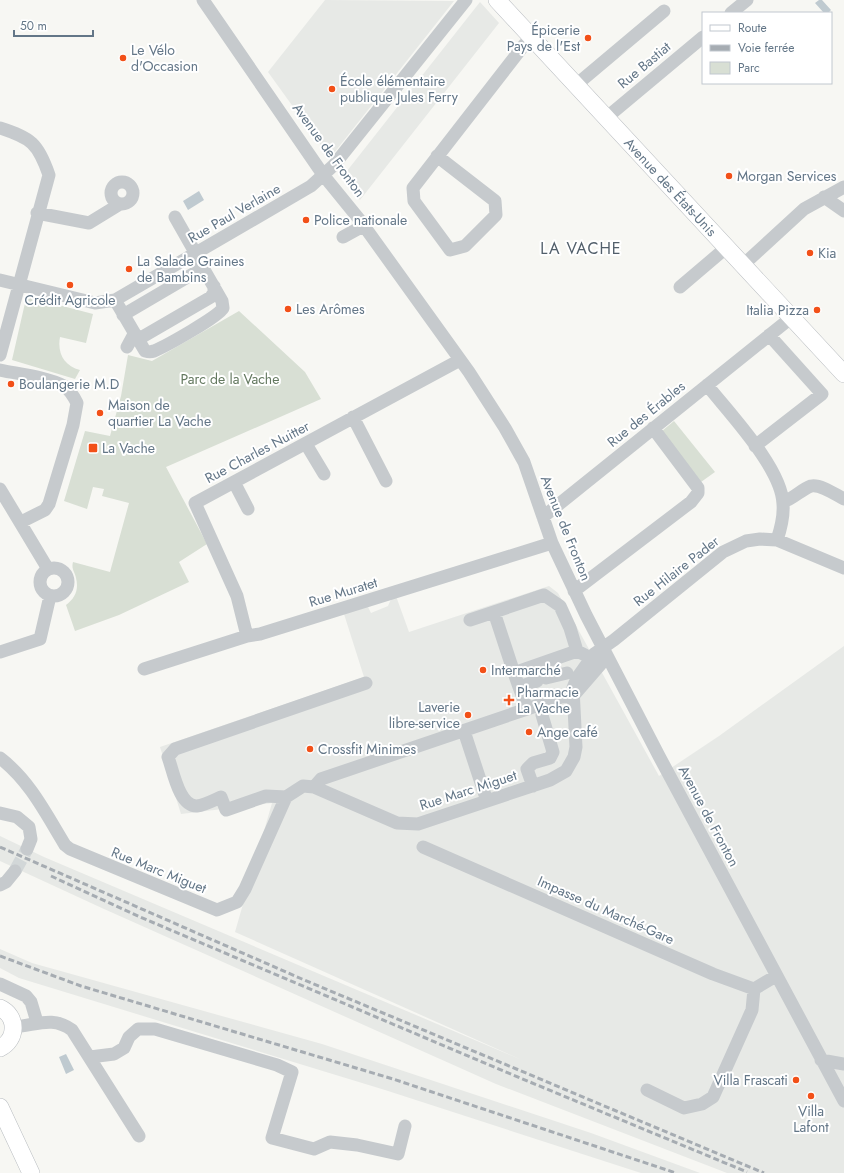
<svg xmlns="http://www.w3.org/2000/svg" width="844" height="1173" viewBox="0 0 844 1173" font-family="Jost,sans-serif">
  <rect width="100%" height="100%" fill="#f7f7f3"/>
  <path fill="#e7e9e6" d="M325,0L454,1L330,158L268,72Z
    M480,2L499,23L360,200L343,176Z
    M549,586L558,593L659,776L719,736L844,646V1173H727L496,1084L104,909L0,861V836L44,857L522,1060L235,932L272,803L181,814L160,747L364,677L344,614L367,605L371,613L388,606L392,597L396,596L409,632Z
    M0,949L32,963L322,1044L591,1133L700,1173H641L385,1090L19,978L0,968Z"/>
  <path fill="#d8dfd4" d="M32,298L93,314L86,343L60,337C57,353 64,366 80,370L75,379L12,360L25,303L28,299Z
    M239,311L305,372L321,399L166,467L207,544L179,562L189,582L119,615L75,631L66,605C75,598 79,590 76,578C75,572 71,569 73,562L110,572L129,503L102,496L104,489L93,487L87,509L64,501L85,431L110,436L121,396L128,355L152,361Z
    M674,421L715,472L701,482L662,431Z"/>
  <path fill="#bfcad0" d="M819,0H822L831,10L828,13H824L815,3Z
    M199,191L204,200L188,210L183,201Z
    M66,1054L74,1070L66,1074L59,1057Z"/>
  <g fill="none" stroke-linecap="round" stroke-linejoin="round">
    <path stroke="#d2d7d8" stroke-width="13" stroke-dasharray="13 6" stroke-linecap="butt" d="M15,871L27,849"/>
    <defs>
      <g id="major">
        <path id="s1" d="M497,0L844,374"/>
        <path d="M0,1008C18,1016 17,1040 0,1048"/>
        <path d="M0,1107L31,1173"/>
      </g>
    </defs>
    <use href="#major" stroke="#b9bdc1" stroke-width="18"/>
    <path stroke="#c6cacd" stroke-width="13" d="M203,0L324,176L359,219L469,372L505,428L524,462L552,543L586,615L659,756L844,1101
      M731,13L747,0
      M576,85L664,11
      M606,118L703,37
      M0,128C31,138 38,143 49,175L0,355
      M437,156L495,201L496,215L465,246L450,250L414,201L413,188L524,45L532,38
      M111 193a11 11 0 1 1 22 0a11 11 0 1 1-22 0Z
      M824,197L844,211
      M37,213L89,223L120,204
      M175,217L196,254
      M343,237L363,226
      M743,265L804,209L844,187
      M0,280L95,303L115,300L311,186L334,165L466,0
      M680,287L727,247
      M115,300L145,351C149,352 151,352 154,351C166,346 218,317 223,308L222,301L195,254
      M123,315L203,268
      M137,340L211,297L214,292V286
      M127,347L134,334
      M0,370C19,374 47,377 64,386C70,390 74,397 77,403L73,425L49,504L45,510L21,522
      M707,385C729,413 782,468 783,504C784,516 781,528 777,540
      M353,417L386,481
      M306,444L324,474
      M755,446L822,394L769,335
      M234,482L248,509
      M0,489L48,569
      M783,502C793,499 802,489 811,486C821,484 836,495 844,499
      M543,517L792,317
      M40 582a14 14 0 1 1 28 0a14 14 0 1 1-28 0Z
      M574,591L691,502L698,493V488L653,428
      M470,620L494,612
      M247,636L237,596L195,503L460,360
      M0,652L40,639L50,596
      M144,669L247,636L260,634L552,543
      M514,673L494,612L544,595L560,606L570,628L577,651
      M546,678L567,673
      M366,683L175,749L168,757C173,770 179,807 197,806C205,805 214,800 221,797L226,810L266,796L286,797L303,786L314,787L397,823L418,824L550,780L566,771L574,757L576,747L573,688L577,678L594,654L614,640L723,552L746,541L760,539L777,540L844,568
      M519,687L537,681
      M574,695L600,665L603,649
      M573,696L561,697L527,709L514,673L577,651L585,655
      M464,731L487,801
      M0,758C30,781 46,814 65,845L70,849L217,910L237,902L245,889L286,797
      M533,786L527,769L533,763L550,758L553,752L542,715
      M314,787L321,779L527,709
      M0,813L17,817L29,827L31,839L27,849
      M423,847L713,974L754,989L776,976
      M0,885L6,882L15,871
      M0,984L26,996L31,1002L37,1022
      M13,1027C35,1026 52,1015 72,1030L139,1136
      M90,1057L114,1054L124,1048L129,1037L138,1029H155L277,1065L292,1072L272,1138L314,1149L330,1142L357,1145L398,1154L405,1126
      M821,1060L844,1064
      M647,1090L684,1108L702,1104L713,1097L752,1010L754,989"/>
    <use href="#major" stroke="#fff" stroke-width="17"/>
    <path stroke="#a6acb2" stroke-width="3" stroke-dasharray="6 3" stroke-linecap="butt" d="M0,847L302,979L764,1173
      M51,876L140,917L513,1075L747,1172
      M0,956L81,986L393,1079L676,1173"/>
  </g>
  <g fill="#f25018" stroke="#fff" stroke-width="1.5">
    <circle cx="588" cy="38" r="4"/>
    <circle cx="123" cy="58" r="4"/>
    <circle cx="332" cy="89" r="4"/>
    <circle cx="729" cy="176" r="4"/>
    <circle cx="306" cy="220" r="4"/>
    <circle cx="810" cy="253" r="4"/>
    <circle cx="129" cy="269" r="4"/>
    <circle cx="70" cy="285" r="4"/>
    <circle cx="288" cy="309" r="4"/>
    <circle cx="817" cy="310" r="4"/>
    <circle cx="11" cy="384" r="4"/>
    <circle cx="100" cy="413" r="4"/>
    <rect x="88" y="443" width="10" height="10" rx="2"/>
    <circle cx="483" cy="670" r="4"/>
    <path d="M507 694h4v4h4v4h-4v4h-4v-4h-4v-4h4z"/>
    <circle cx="468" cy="715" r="4"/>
    <circle cx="529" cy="732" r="4"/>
    <circle cx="310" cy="749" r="4"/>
    <circle cx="796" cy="1080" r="4"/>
    <circle cx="811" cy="1096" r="4"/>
  </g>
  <g text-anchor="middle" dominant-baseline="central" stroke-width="4" stroke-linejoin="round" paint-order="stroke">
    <g font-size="14" fill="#637687" stroke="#fff" text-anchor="start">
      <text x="580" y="30" text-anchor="end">Épicerie<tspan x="580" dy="16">Pays de l'Est</tspan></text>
      <text x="131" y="50">Le Vélo<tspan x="131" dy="16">d'Occasion</tspan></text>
      <text x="340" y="81">École élémentaire<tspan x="340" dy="16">publique Jules Ferry</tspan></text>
      <text x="737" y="176">Morgan Services</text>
      <text x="314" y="220">Police nationale</text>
      <text x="818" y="253">Kia</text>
      <text x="137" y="261">La Salade Graines<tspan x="137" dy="16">de Bambins</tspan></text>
      <text x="70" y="300" text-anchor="middle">Crédit Agricole</text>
      <text x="296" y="309">Les Arômes</text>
      <text x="809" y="310" text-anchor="end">Italia Pizza</text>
      <text x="19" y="384">Boulangerie M.D</text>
      <text x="108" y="405">Maison de<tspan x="108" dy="16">quartier La Vache</tspan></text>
      <text x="102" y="448">La Vache</text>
      <text x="491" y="670">Intermarché</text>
      <text x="517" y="692">Pharmacie<tspan x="517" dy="16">La Vache</tspan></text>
      <text x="460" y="707" text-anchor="end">Laverie<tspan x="460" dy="16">libre-service</tspan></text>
      <text x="537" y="732">Ange café</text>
      <text x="318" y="749">Crossfit Minimes</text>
      <text x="788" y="1080" text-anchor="end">Villa Frascati</text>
      <text x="811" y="1111" text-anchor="middle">Villa<tspan x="811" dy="16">Lafont</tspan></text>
    </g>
    <g font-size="14" fill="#637687" stroke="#fff">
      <text transform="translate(644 65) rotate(-40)">Rue Bastiat</text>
      <text transform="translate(329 150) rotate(54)">Avenue de Fronton</text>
      <text stroke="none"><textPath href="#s1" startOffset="255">Avenue des États-Unis</textPath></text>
      <text transform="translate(234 213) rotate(-30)">Rue Paul Verlaine</text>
      <text transform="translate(646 414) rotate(-39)">Rue des Érables</text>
      <text transform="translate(257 452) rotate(-28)">Rue Charles Nuitter</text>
      <text transform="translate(566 528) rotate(68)">Avenue de Fronton</text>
      <text transform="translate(676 571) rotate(-38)">Rue Hilaire Pader</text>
      <text transform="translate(343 592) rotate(-17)">Rue Muratet</text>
      <text transform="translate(468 790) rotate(-18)">Rue Marc Miguet</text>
      <text transform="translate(709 816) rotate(62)">Avenue de Fronton</text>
      <text transform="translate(159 870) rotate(22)">Rue Marc Miguet</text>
      <text transform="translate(606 910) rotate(24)">Impasse du Marché-Gare</text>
    </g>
    <g font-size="14" fill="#63785f" stroke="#fff">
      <text x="230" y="379">Parc de la Vache</text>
    </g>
    <g font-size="16" letter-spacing="1" fill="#525f6b" stroke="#fff">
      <text x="581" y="248">LA VACHE</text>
    </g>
  </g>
  <rect x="702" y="12" width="130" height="72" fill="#ffffff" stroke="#c1c8cf"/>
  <rect x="710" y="25" width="20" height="6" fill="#ffffff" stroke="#c1c8cf"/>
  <text x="738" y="32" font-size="12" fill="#637687">Route</text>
  <rect x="710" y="45" width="20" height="6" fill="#a6acb2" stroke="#c1c8cf"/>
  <text x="738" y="52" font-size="12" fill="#637687">Voie ferrée</text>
  <rect x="710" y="62" width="20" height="12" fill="#d8dfd4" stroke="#c1c8cf"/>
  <text x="738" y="72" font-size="12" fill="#637687">Parc</text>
  <path d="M14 30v6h79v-6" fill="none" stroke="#637687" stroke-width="2"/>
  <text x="20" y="30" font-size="12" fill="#637687" stroke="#ffffff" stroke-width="3" paint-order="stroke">50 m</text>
</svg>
